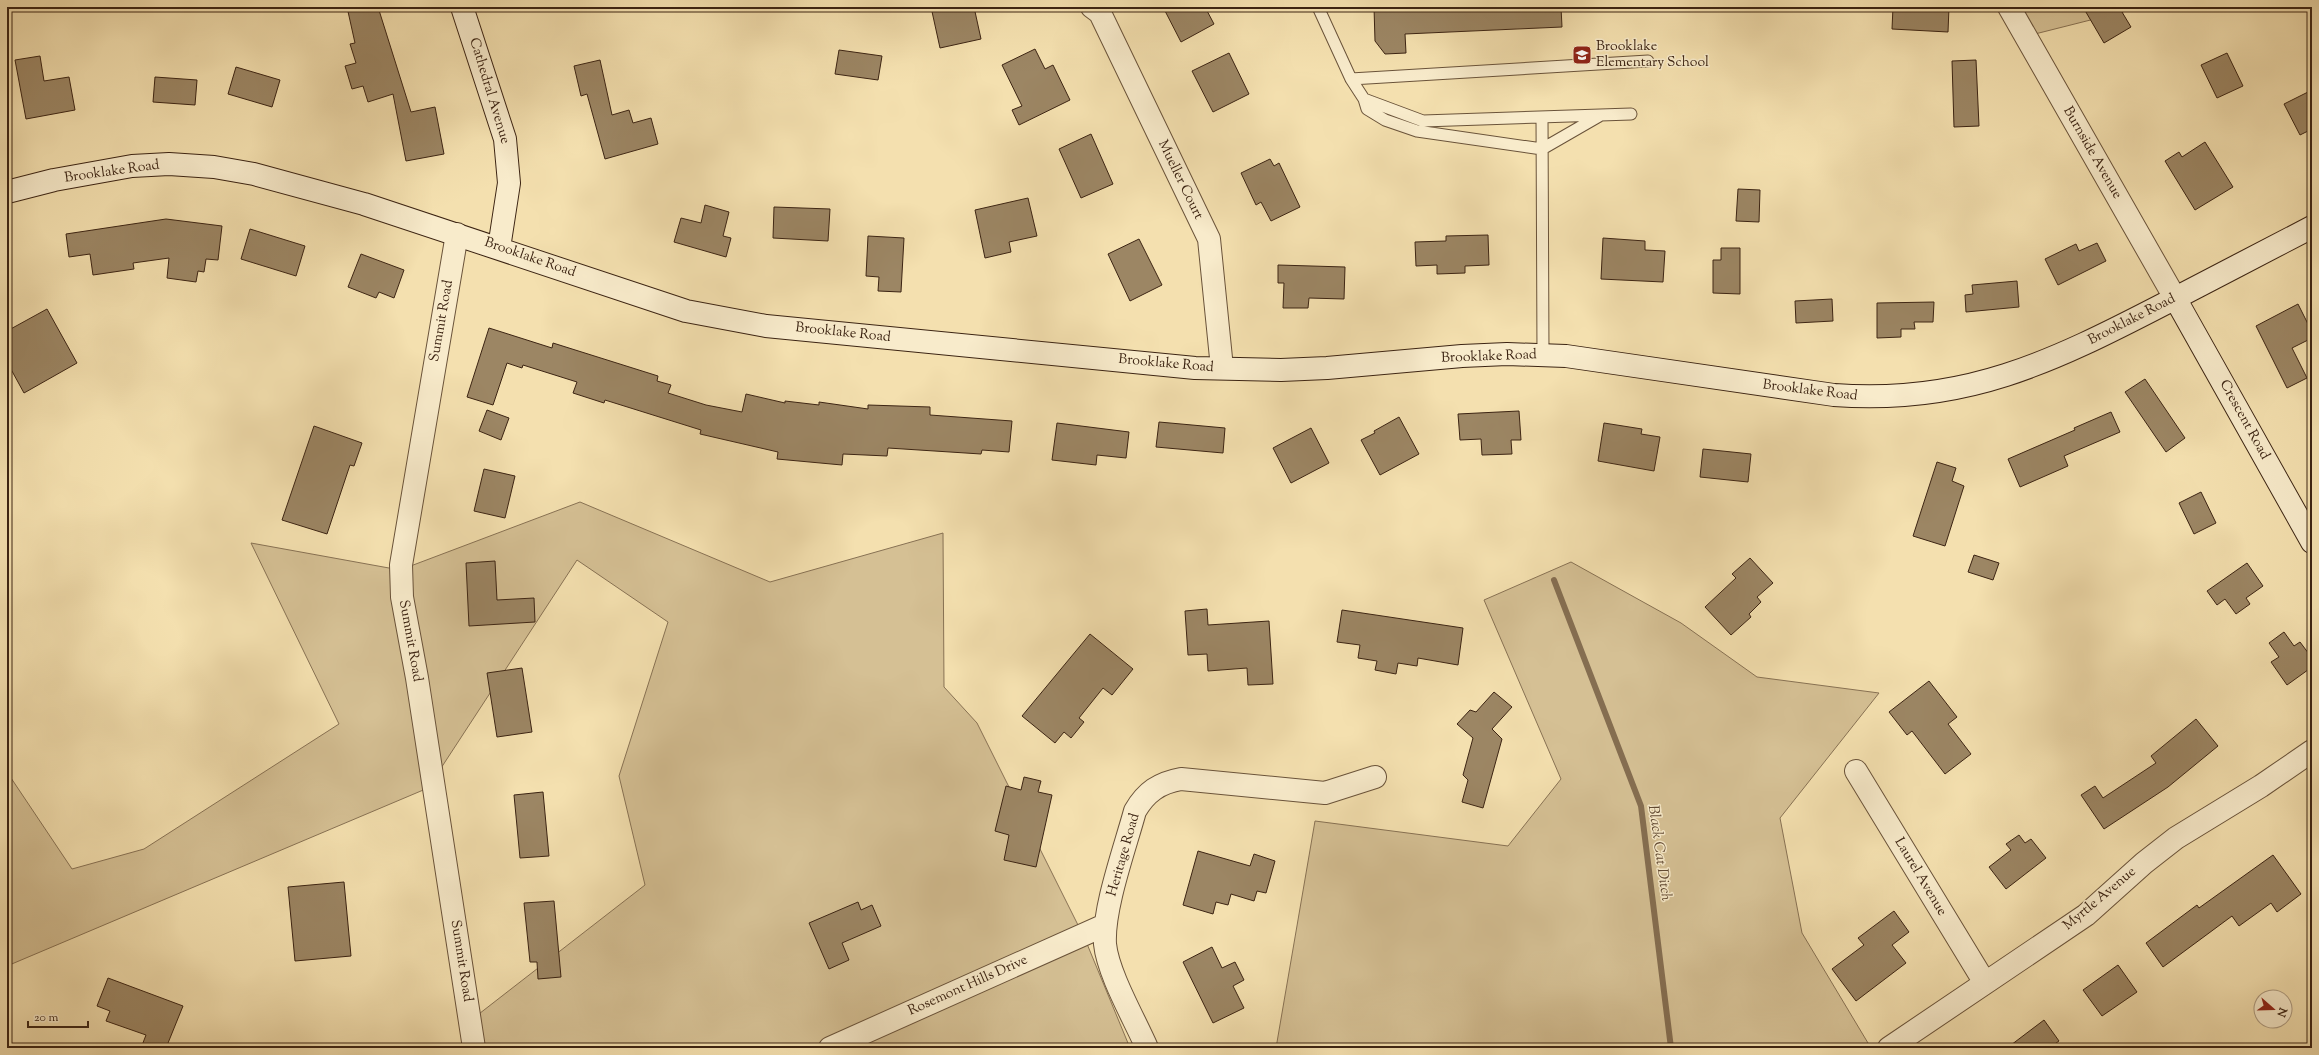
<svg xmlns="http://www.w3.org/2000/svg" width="2319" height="1055" viewBox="0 0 2319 1055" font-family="'Sorts Mill Goudy',serif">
  <rect width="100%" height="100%" fill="#f4e0af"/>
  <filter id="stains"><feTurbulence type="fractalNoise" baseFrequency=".005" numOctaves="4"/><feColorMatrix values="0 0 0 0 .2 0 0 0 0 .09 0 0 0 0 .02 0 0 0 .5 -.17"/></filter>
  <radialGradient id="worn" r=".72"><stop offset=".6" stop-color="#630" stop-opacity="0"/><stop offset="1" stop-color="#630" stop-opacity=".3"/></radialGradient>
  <path fill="#d5c094" stroke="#887254" d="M2018,7H2142L2031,35Z
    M580,502L770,582L943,533L944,687L977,723L1085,939L1130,1048H470L466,1024L645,885L619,776L668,622L577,560L428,788L7,966V772L72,869L144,849L339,724L251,543L400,570Z
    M1571,562L1681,623L1757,677L1879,693L1780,818L1802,933L1871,1048H1276L1315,821L1508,846L1561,779L1484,600Z"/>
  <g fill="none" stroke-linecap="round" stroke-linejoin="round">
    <path stroke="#856e51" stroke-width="6" d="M1554,580L1641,806L1671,1048"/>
  </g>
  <path fill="#9c8664" stroke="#3c2413" d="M347,7H378L411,112L435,107L444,154L406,161L393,94L368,102L363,86L352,89L345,66L356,63L350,44L355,43Z
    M931,7H974L981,39L940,48Z
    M1163,7H1205L1214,24L1181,42Z
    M1374,7H1561L1562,27L1405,34L1406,53L1385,54L1375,41Z
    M1893,7H1949L1948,32L1892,29Z
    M2083,7H2119L2131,27L2104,43Z
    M1035,49L1045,69L1053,65L1070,100L1019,125L1012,110L1022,106L1002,65Z
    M839,50L882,56L878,80L835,74Z
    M1229,53L1249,94L1213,112L1192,71Z
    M2227,53L2243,86L2217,98L2201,65Z
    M40,56L44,81L69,77L75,110L26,119L15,60Z
    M600,60L612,115L629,110L633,123L651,118L658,144L605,159L587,94L581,96L574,66Z
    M1976,60L1979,126L1954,127L1952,61Z
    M236,67L280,80L272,107L228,94Z
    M155,77L197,80L195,105L153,102Z
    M2312,90V129L2300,135L2284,104Z
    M1091,134L1113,184L1081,198L1059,149Z
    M2205,142L2233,187L2195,210L2165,161L2179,152L2182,157Z
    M1270,159L1274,166L1279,163L1300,207L1271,221L1261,202L1256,205L1241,173Z
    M1738,189L1760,190L1759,222L1736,221Z
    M1028,198L1037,236L1009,242L1011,252L985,258L975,210Z
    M705,205L729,212L723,236L731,238L726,257L674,242L681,218L701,223Z
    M774,207L830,209L828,241L773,238Z
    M166,219L222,226L218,260L206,259L204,272L198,271L196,282L167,278L169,258L133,263L134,269L93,275L90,254L69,257L66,234Z
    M250,229L305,246L296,276L241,259Z
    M1488,235L1489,265L1465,266V273L1437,274V265L1416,266L1415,242L1446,241V236Z
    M868,236L904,238L901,292L878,291L879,277L866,276Z
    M1603,238L1645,241V250L1665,251L1663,282L1601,279Z
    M1139,239L1162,285L1130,301L1108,254Z
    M2097,243L2106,261L2058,285L2045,259L2076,244L2079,251Z
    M1721,248H1740V294L1713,293V260H1721Z
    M361,254L404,270L394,298L379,292L376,298L348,287Z
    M1278,265L1345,267L1344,299L1309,298L1308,308H1283L1284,283H1278Z
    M2017,281L2019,307L1966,312L1965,295L1973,294L1972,285Z
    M1832,299L1833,321L1796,323L1795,301Z
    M1934,302L1933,322H1914L1915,329H1901V337L1877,338V303Z
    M2298,304L2312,332V338L2292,348L2307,378L2287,388L2256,326Z
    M47,309L77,363L24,393L7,362V331Z
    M489,328L552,348L553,343L658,376L657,381L671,385L668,393L706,405L742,412L746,394L785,403V401L819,405V402L868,409V405L930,407V415L1012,421L1009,452L982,450L981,454L888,448L887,456L843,454L842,465L777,459L778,452L700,434L701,430L605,400L604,403L573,393L577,382L523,365L522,368L507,363L493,405L467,397Z
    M2145,379L2185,438L2166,452L2125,392Z
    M487,410L509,418L501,440L479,431Z
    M1519,411L1521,440H1511L1512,454L1482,455L1481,439L1460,440L1458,414Z
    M2111,412L2120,432L2064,456L2068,466L2020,487L2008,459L2075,430L2074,428Z
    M1399,417L1419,454L1380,475L1361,440L1375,433L1374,431Z
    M1159,422L1225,428L1223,453L1156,447Z
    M1057,423L1129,432L1126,458L1097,455L1096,465L1052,460Z
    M1604,423L1642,429L1641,434L1660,437L1654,471L1598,461Z
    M314,426L362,443L354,466L350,465L327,534L282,520Z
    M1311,428L1329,463L1291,483L1273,448Z
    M1703,449L1751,454L1748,482L1700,477Z
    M1937,462L1956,468L1952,481L1964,486L1945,546L1913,536Z
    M484,469L515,476L505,518L474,511Z
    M2201,492L2216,523L2194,534L2179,503Z
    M1974,555L1999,563L1993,580L1968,572Z
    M1750,558L1773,583L1757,597L1761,602L1749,614L1751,617L1731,635L1705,607L1736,578L1732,574Z
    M495,561L497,600L534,598L535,622L469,626L466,563Z
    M2247,563L2263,586L2246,598L2250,604L2236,614L2225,599L2217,605L2207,591Z
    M1207,609L1208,625L1269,621L1273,684L1248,685L1247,668L1208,671L1207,654L1188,655L1185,611Z
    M1342,610L1463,628L1458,665L1418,658L1417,666L1398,663L1396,674L1375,670L1377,661L1358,658L1360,645L1337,642Z
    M2284,632L2294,646L2300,642L2312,658V667L2287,685L2271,662L2279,657L2269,643Z
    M1090,634L1133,669L1112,695L1103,688L1079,718L1084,722L1071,738L1064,732L1055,743L1022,716Z
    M522,668L532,732L497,737L487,673Z
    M1929,681L1957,717L1948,724L1971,754L1945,774L1912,731L1907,735L1889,712Z
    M1494,692L1512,707L1492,729L1502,739L1483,808L1462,802L1468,780L1463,775L1473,738L1457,724L1470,710L1476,712Z
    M2196,719L2218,746L2168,787L2104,829L2081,795L2095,786L2103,798L2156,763L2151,756Z
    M1024,777L1041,781L1038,792L1052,795L1036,867L1004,860L1009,835L995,831L1006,786L1021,790Z
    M543,792L549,856L520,858L514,795Z
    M2019,835L2025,843L2031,839L2046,858L2006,889L1989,867L2011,850L2006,844Z
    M1198,851L1250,866L1254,854L1275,861L1266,893L1257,891L1254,901L1231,894L1228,905L1216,902L1213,914L1183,905Z
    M2273,855L2301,894L2277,912L2271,903L2239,926L2232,916L2163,967L2146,943L2197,905L2199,908Z
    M344,882L351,956L295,961L288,887Z
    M554,901L561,977L538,979L537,962H530L524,903Z
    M858,902L861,910L872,905L881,926L842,943L849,960L829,969L809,923Z
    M1894,911L1909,932L1892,945L1906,963L1856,1001L1832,969L1864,945L1858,938Z
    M1212,947L1222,968L1235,962L1244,980L1233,986L1244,1008L1213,1023L1183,962Z
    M2118,965L2137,992L2102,1016L2083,990Z
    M108,978L183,1006L166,1048H141L146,1035L106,1021L110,1011L97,1006Z
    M2044,1020L2059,1041L2049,1048H2007Z"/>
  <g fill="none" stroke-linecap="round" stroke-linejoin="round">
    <defs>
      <path id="lane" d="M1318,7L1351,79L1364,99L1367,109L1385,120L1417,131L1542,149L1601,115
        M1351,79L1648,61
        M1364,99L1423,121L1631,114
        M1542,117L1543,355"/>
      <path id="street" d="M1092,7L1100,13L1209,239L1222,368
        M2009,7L2175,298
        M457,234L401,565L402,597L417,678L474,1048
        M1856,771L1985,983
        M830,1048L1105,925
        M1147,1048C1135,1020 1108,974 1105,944C1103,908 1125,848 1135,811C1146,792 1159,783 1181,779L1325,793L1375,777
        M1889,1048L2086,915L2144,863L2176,838L2261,786L2312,751"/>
      <path id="secondary" d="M462,7L505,139L509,183L499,248
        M7,192L54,180L132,166L169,164L214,167L254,174L364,204L686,311L766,326L1195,368L1281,370L1327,368L1462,356L1507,354L1566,356L1834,395C1964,405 2052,362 2164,304C2213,278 2263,253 2312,227
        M2175,298L2312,542"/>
    </defs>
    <use href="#lane" stroke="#6a533a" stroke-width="13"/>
    <use href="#street" stroke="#6a533a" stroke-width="24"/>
    <use href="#secondary" stroke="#3c2413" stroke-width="24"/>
    <use href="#lane" stroke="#f8ebcb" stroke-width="11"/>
    <use href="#street" stroke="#f8ebcb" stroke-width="22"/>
    <use href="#secondary" stroke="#f8ebcb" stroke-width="22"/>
  </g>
  <defs>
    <symbol id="school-square" viewBox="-11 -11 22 22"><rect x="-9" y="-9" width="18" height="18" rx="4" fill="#8f2418" stroke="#f8ebcb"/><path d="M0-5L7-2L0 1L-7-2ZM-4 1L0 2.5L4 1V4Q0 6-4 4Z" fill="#fff"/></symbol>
  </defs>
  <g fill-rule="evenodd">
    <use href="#school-square" x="1571" y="44" width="22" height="22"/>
  </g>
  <g text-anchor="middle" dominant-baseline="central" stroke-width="3" stroke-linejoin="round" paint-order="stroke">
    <g font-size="14" fill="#3c2413" stroke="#f8ebcb" text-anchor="start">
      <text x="1596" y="47">Brooklake<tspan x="1596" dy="16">Elementary School</tspan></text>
    </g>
    <g font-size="14" fill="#3c2413" stroke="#f8ebcb">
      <text transform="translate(489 91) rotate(73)">Cathedral Avenue</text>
      <text transform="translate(2092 153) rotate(60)">Burnside Avenue</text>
      <text transform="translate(112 172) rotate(-8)">Brooklake Road</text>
      <text transform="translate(1180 180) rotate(64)">Mueller Court</text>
      <text transform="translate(530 258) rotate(19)">Brooklake Road</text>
      <text transform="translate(2132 320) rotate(-27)">Brooklake Road</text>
      <text transform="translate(442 321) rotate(-80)">Summit Road</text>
      <text transform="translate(843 333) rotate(6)">Brooklake Road</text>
      <text transform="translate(1489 357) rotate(-2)">Brooklake Road</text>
      <text transform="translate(1166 364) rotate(5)">Brooklake Road</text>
      <text transform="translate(1810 391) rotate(7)">Brooklake Road</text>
      <text transform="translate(2244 420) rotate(61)">Crescent Road</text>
      <text transform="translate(410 641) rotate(80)">Summit Road</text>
      <text transform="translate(1124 855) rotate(-74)">Heritage Road</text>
      <text transform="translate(1920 877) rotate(59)">Laurel Avenue</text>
      <text transform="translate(2100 899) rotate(-40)">Myrtle Avenue</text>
      <text transform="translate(461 961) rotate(81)">Summit Road</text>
      <text transform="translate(968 986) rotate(-24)">Rosemont Hills Drive</text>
    </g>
    <g font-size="15" font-style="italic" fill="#604932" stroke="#f8ebcb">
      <text transform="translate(1659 853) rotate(82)">Black Cat Ditch</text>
    </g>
  </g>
  <rect width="2319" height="1055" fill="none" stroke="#f4e0af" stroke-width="24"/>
  <rect x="8" y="8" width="2303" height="1039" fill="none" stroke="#3c2413" stroke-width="2"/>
  <rect x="12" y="12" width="2295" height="1031" fill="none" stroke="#3c2413"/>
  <g transform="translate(2273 1009) rotate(110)"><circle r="19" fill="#f8ebcb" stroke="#ad9b81"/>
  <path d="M0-3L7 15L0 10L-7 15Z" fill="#8f2418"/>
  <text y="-6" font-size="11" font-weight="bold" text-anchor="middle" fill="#3c2413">N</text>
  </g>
  <path d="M28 1021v6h60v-6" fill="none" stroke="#3c2413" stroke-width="2"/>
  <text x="34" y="1021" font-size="12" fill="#3c2413" stroke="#f8ebcb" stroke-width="3" paint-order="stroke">20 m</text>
  <rect width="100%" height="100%" filter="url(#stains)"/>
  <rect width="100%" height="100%" fill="url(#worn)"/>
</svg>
